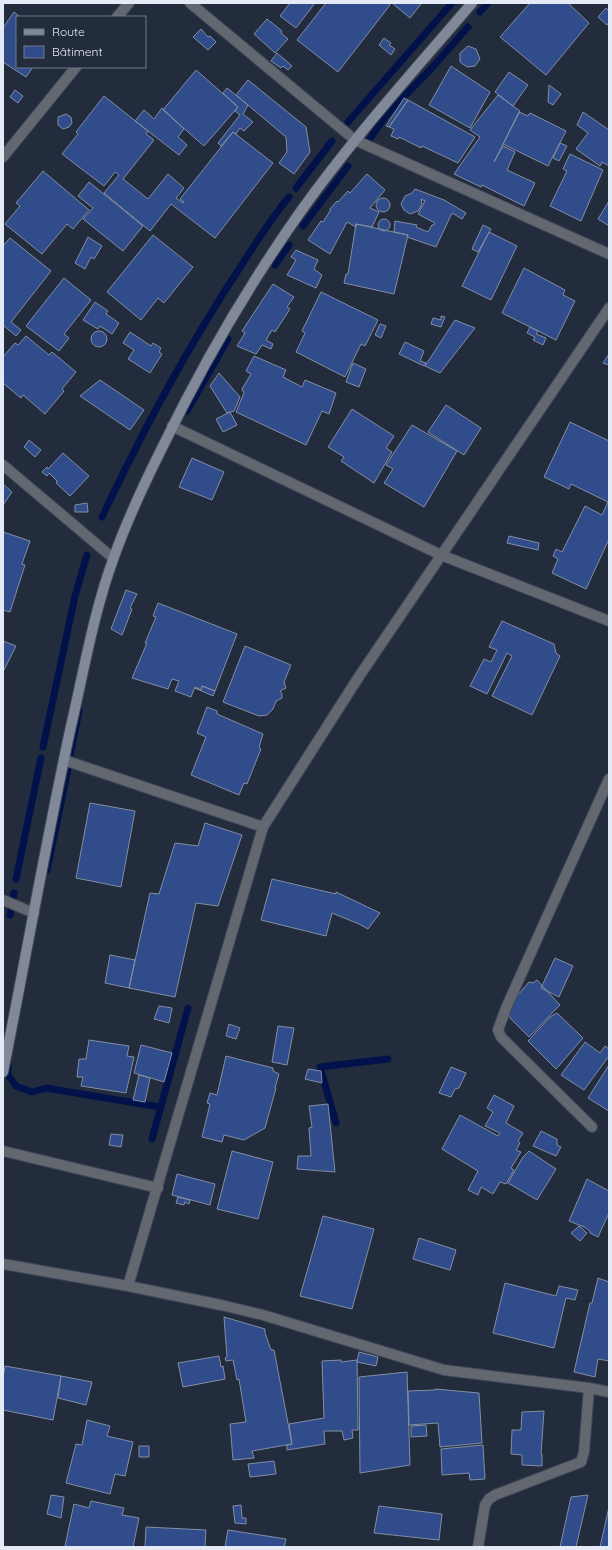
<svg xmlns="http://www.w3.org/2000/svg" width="612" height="1550" viewBox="0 0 612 1550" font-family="Quicksand,sans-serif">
  <rect width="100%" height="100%" fill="#232c3d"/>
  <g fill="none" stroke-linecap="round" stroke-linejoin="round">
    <path stroke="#01124b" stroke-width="7" d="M480,12L488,3
      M348,122L452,3
      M367,143L387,114L430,70L468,27
      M296,188L332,141
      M303,226L348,166
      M275,265L289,245
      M187,411L228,339
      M102,517C142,432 187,348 239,269C254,246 271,218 289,197
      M43,747L75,596L87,555
      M70,756L79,711
      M47,870L68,769
      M16,879L41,758
      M10,915L14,893
      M8,1065V1075L16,1086L32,1092L46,1088L160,1107
      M336,1123L320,1067L388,1059
      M152,1139L188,1008"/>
  </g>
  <path fill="#304c8a" stroke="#838ea3" d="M290,3H315L296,28L280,16Z
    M326,3H388L390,5L338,72L297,40Z
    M392,3H419L421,4L410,18Z
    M530,3H568L589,23L546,75L500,37Z
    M606,8L609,11V22L607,25L598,17Z
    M14,12L20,17H17V67H33L26,77L3,62V28Z
    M267,19L282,31L281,33L288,39L275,53L254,34Z
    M201,29L208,37L210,36L216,42L208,50L193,37Z
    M384,38L391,43L389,45L395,49L391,55L379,45Z
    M468,46L476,49L480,59L475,66L467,67L460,62V53Z
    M277,53L292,66L288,70L283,66L281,68L271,61Z
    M451,66L490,92L470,128L429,105Z
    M196,70L238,107L204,146L163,110Z
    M509,72L528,85L513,106L495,92Z
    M248,80L306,127L310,152L294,174L279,163L287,152L286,137L236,95Z
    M549,85L561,94L553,105L548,102Z
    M227,88L248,105L243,114L253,122L244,131L240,128L236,134L233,132L221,146L218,143L240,115L235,111L238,107L223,93Z
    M15,90L23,96L18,103L10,97Z
    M498,95L520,111L494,162L503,146L515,152L507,170L535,183L524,206L482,185L481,187L454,174L480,137L470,130Z
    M104,96L148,131L146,134L154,140L123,179L148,199L168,174L184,188L176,198L183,203L184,202L180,199L233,132L273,163L215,238L171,204L150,231L104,193L119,175L115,172L104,186L62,154L78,134L76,132Z
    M404,98L408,100L389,127L386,126Z
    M408,100L475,137L458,163L422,146L421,148L399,137L398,139L391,136L394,129L389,127Z
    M162,108L184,129L178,137L187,145L179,155L135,121L144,110L154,119Z
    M519,112L528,116L530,113L566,131L548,166L503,144Z
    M583,112L609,130V166L602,162L600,166L576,149L588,133L577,125Z
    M66,114L71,117L72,123L69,127L63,129L58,125V117Z
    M560,143L567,146L559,161L553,158Z
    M570,154L603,170L581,221L550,206L567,171L563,169Z
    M43,171L89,210L73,229L67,224L42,254L5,224L20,206L16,203Z
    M367,174L385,190L370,208L379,212L372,227L356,224V227L347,222L330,254L308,240L321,221L323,222L330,211V209L337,201L338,202L348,191L350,193Z
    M89,182L143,226L123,251L83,219L93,208L78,196Z
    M415,189L444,200L466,213L462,219L452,213L436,247L407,237L408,235L394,232L395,221L417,225L416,227L428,232L432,225H434L435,223L418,214L425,201L421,199L422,204L418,211L410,214L404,210L401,204L405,196L412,193Z
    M376 205a7 7 0 1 1 14 0a7 7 0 1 1-14 0Z
    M609,201V226L598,219Z
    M378 225a6 6 0 1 1 12 0a6 6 0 1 1-12 0Z
    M356,224L408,235L394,294L344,283L346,274H348Z
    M483,225L491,229L478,252L472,249Z
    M489,232L517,246L491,300L462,286Z
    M153,235L193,267L164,303L158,298L141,320L107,292Z
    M88,237L102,246L94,259L91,257L85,269L75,263Z
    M10,238L51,271L11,322L21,330L16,336L3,325V246Z
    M296,250L318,260L314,269L322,275L316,288L287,275L296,260L291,257Z
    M524,268L565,290L563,295L575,301L556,340L502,313Z
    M64,278L91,300L64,334L69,338L59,351L26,326Z
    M273,284L294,297L287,307L290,309L275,332L272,330L266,340L273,344L271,349L262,345L256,354L237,346L245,333L242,331Z
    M321,292L378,320L365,346L361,344L345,377L296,352L305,333L302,331Z
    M95,302L108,311L106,314L119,323L112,334L100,326L98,329L83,320Z
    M441,316L445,317L441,327L431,324L433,318L441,320Z
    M455,320L475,328L440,373L425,366Z
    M380,324L386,326L381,338L375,335Z
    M530,327L538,331L536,334L546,338L543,345L533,340L535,337L527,333Z
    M91 339a8 8 0 1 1 16 0a8 8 0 1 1-16 0Z
    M130,332L151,346L153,343L161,348L159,352L162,354L150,373L128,359L134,350L123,343Z
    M26,336L49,355L52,352L76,372L62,389L64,391L45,414L23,395L21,398L3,383V357L15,343L18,345Z
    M405,342L424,351L420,361L426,363L424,366L399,354Z
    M609,354V365L603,363Z
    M254,356L286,370L283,377L302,387L305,380L336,393L329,414L322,411L306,445L236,412L244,393L242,389L251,374L246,371Z
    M353,363L366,369L359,387L346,382Z
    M219,373L240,397L234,411L227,413L210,386Z
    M100,380L144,410L130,430L80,396Z
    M446,405L481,428L464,455L428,432Z
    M352,409L394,436L386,448L392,452L374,483L341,461L344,457L328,447Z
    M230,412L237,425L223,432L216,419Z
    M570,422L609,441V539L586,589L552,573L558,559L553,556L556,549L562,552L585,506L602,515L608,502L571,484L569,489L544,477Z
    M412,425L457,451L424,507L384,483L393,469L386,465Z
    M29,440L41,450L35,457L24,447Z
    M63,453L89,476L70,496L56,483L57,481L49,473L47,476L42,472L47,467L48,469Z
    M192,458L224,472L212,500L179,487Z
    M3,484L12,492L3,505Z
    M87,503L88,512H75V505Z
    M3,532L30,541L22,564L25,565L10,612L3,610Z
    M509,536L539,543L538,550L507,543Z
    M126,590L137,594L130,608L132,609L122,635L111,629Z
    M158,603L237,634L215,691L202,686L201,690L195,687L191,697L175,691L179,681L172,679L168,689L132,678L147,643H145L156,617L153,616Z
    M502,621L554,644L556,653L560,656L532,715L492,696L512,656L507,653L487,694L470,686L484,659L491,662L497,650L489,647Z
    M3,641L16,646L3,672Z
    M245,646L291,665L284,682L286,688L280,691L282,694V698L276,701L273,709L267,715L259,716L223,702Z
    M202,686L215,691L213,696L195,688L201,690Z
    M207,707L217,711V714L263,734L259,747L261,749L247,784L244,783L239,795L191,775L206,737L197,733Z
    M90,803L135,811L121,887L76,878Z
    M205,823L242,835L218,906L196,903L175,997L129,988L150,893L159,894L175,843L198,846Z
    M272,879L336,894V892L380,913L368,929L359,924L332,913L326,936L261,920Z
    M110,955L135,960L129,988L105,983Z
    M555,958L573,966L559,997L541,988Z
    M537,980L560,1005L529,1037L510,1018L508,1007L529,982L533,983Z
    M159,1006L172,1008L169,1023L154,1019Z
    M557,1013L583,1038L556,1069L528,1041L550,1017Z
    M229,1024L240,1028L236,1039L226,1036Z
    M278,1026L294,1028L287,1065L272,1062Z
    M89,1040L129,1046L127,1056L134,1057L126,1093L81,1086L83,1077H77L79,1059H86Z
    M585,1042L600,1053L605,1046L609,1049V1056L584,1090L561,1075Z
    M141,1045L172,1053L164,1082L134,1073Z
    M226,1056L273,1068V1071L279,1074L275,1088H276L265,1128L244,1140L224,1135L222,1142L202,1137L210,1104L207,1103L210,1093L217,1095Z
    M609,1065V1111L588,1098Z
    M451,1067L466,1073L459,1088L455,1089L451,1097L439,1093Z
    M308,1069L321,1071L322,1083L305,1079Z
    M139,1075L150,1078L145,1102L133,1100Z
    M494,1095L514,1106L506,1123L523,1133L518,1141L520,1143L516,1150L521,1152L511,1168L514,1170L506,1184L500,1182L493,1194L481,1187L478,1195L468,1190L478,1171L442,1149L460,1115L498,1136L500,1133L485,1126L493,1112L487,1108Z
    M328,1104L335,1172L297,1169L298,1156H311L309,1128L312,1127L309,1106Z
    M541,1131L557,1139V1145L561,1147L556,1156L533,1146Z
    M111,1134L123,1135L121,1147L109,1145Z
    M232,1151L273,1162L258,1219L217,1209Z
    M529,1151L556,1169L537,1200L508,1183L523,1157Z
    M177,1174L215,1184L210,1205L172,1195Z
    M587,1179L609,1191V1213L598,1237L590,1233V1231L584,1227L569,1221Z
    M178,1197L190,1200L189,1204L185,1202L184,1205L176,1203Z
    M323,1216L374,1229L352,1309L300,1296Z
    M579,1226L587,1233L580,1241L571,1233Z
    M419,1238L456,1250L450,1270L413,1259Z
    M598,1278L609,1282V1361L598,1359L595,1377L574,1372L590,1303H592Z
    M505,1283L556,1296L559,1286L578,1290L575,1300L566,1298L554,1348L493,1333Z
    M224,1317L265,1329V1333L271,1350H274L292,1444L252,1451L254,1458L233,1460L230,1424L246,1422L239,1379L237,1380L233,1360L226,1361L225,1358L227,1357Z
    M359,1352L378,1357L376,1366L357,1362Z
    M219,1356L221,1367L223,1366L225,1379L183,1387L178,1363Z
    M341,1360V1362L357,1360L358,1430H352L353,1438L344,1440L342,1431H324L325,1444L287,1450V1445L292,1444L289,1424L324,1418L322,1361Z
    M5,1366L61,1376L53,1420L3,1410V1377Z
    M407,1372L410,1465L360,1473L359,1377Z
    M61,1376L92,1382L86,1405L58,1398Z
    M435,1389L479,1393L482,1443L440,1447L438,1423L409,1425L408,1391L435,1390Z
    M544,1411L541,1454H542V1466L522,1465V1455L511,1454L512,1430H521L522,1412Z
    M87,1420L110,1426L107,1436L133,1442L125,1476L115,1474L110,1494L66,1483L76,1444L82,1445Z
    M426,1425L427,1436L411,1437V1426Z
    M483,1445L485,1479L470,1480L469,1473L442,1475L441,1449Z
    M139,1446H149V1457H139Z
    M274,1461L276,1474L250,1477L248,1464Z
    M51,1495L64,1497L61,1518L47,1514Z
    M588,1495L576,1547H560L571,1497Z
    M91,1501L124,1508L122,1515L139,1518L133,1547H71L65,1546L74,1504L89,1508Z
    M241,1505L242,1518H246V1524L235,1523L233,1506Z
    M379,1506L442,1514L439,1540L374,1533Z
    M609,1507V1547H600Z
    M146,1527L206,1530L205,1547H145Z
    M228,1530L286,1539L284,1547H225Z"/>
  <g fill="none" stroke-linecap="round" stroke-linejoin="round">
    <defs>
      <path id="minor" d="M190,3L355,140L609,254
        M117,17L129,3
        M3,157L76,67
        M172,426L441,555L609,621
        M3,465L113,558
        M64,760L263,827
        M3,900L34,913
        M592,1127L501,1037L498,1030L506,1008L609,779
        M3,1151L158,1188
        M3,1264L128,1286L221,1305L263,1315L444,1370L589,1388L609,1392
        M128,1286L263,827L358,678L609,308
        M478,1547L485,1505L489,1499L495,1495L581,1462L584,1452L589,1388"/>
      <path id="secondary" d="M3,1072C26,957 46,841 71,726C84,670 94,611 114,557C127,520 144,484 162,448C202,365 248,286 301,211C353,138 414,71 472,3"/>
    </defs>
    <use href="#minor" stroke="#3e4757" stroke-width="12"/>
    <use href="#secondary" stroke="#3e4757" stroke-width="12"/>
    <use href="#minor" stroke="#626770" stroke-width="10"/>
    <use href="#secondary" stroke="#818897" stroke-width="10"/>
  </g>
  <rect width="612" height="1550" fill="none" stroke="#e4eaf6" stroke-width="8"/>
  <rect x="16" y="16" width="130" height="52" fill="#232c3d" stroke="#707887"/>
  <rect x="24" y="29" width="20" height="6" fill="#818897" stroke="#707887"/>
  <text x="52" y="36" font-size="12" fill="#e4eaf6">Route</text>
  <rect x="24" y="46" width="20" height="12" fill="#304c8a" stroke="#707887"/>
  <text x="52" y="56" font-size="12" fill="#e4eaf6">Bâtiment</text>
</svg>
